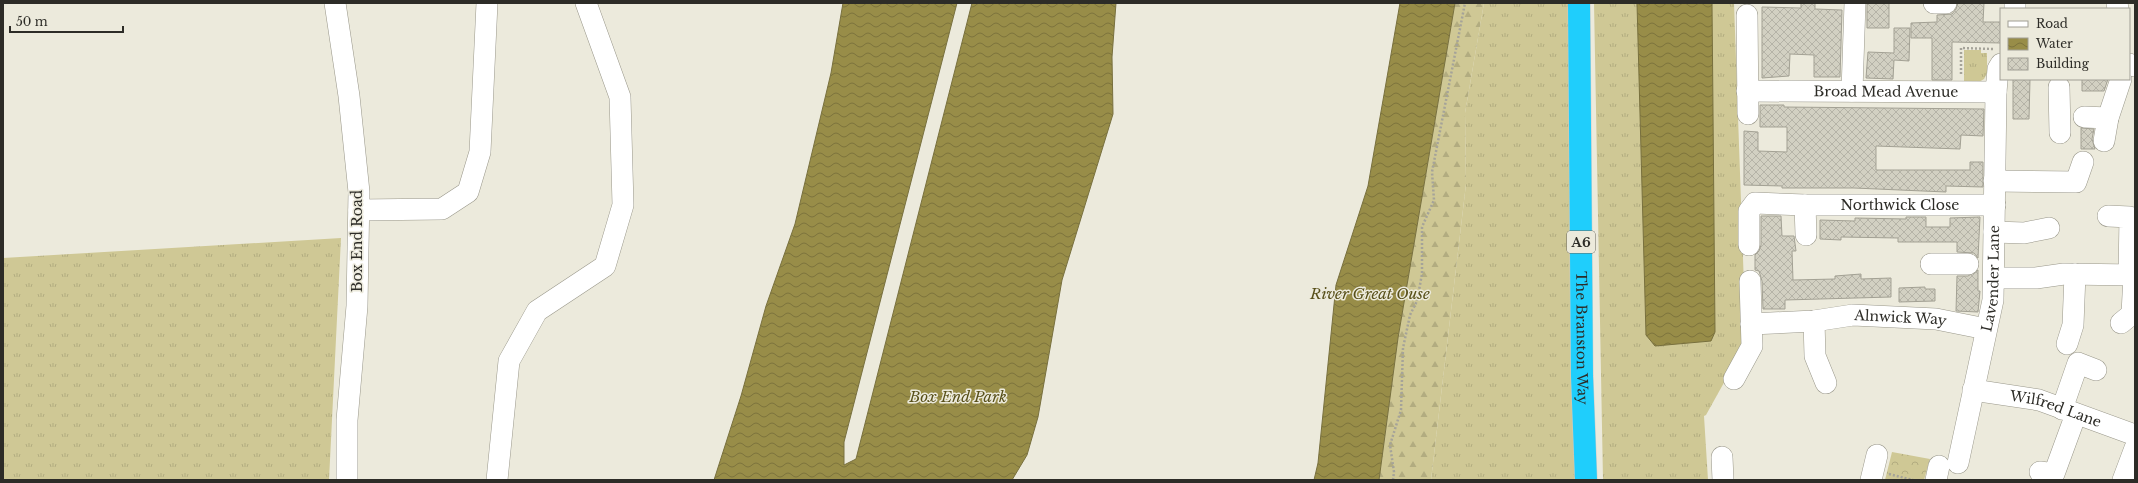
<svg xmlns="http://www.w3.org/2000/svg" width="2138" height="483" viewBox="0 0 2138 483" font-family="'Libre Baskerville',serif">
  <defs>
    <pattern id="grass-tufts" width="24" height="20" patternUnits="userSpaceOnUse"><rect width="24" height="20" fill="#cfc895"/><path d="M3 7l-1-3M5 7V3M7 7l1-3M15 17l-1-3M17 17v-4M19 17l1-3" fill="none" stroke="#b2ac80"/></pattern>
    <pattern id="forest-firs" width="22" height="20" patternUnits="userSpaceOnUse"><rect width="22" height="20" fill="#cfc895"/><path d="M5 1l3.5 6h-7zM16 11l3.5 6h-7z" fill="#b2ac80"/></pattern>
    <pattern id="park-crowns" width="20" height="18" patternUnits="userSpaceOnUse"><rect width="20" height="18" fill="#cfc895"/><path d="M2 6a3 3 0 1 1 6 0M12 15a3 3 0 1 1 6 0" fill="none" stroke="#b2ac80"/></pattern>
    <pattern id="water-waves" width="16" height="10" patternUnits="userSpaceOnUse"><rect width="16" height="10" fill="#988d48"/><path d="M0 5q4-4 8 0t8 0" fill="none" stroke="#7c733c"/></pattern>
    <pattern id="building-cross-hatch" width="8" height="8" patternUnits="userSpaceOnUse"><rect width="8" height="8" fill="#d2d0c2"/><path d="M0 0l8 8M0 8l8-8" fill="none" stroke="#b5b3a7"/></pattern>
  </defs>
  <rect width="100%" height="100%" fill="#eceadc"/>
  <path fill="url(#grass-tufts)" d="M1484,3H1570L1577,480H1431L1466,184L1465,113Z
    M1594,3H1734L1746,343L1706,415L1704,416L1708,480H1603Z
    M1964,50H1981V53H1987V73L1984,79L1979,82L1964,81Z
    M341,238L329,480H3V258Z"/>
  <path fill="url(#forest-firs)" d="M1455,3H1484L1465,113L1466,184L1431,480H1379L1398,338Z"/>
  <path fill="url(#park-crowns)" d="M1892,452L1930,459L1924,480H1885Z"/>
  <path fill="url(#water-waves)" stroke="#78703e" d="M843,3H957L844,442V465L856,459L972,3H1116L1112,57L1113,114L1062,280L1038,417L1027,455L1012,480H714L741,396L766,306L795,224L831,73Z
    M1400,3H1455L1398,338L1379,480H1314L1318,463L1336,285L1368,186Z
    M1637,3H1712L1715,332L1711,341L1655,346L1646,335Z"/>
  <path fill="url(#building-cross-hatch)" stroke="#a3a194" d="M1801,3H1815V9L1842,10L1840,77H1814V55L1790,54L1789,76L1762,78V7L1801,8Z
    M1867,3H1889V28H1867Z
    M1958,3H1984L1983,22H2001V43L1952,42V80H1932V38H1911V23L1937,22V15L1952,14L1956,9Z
    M1894,28H1910L1909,61L1894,60L1893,79L1866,78L1868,52L1894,53Z
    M2013,79H2030L2029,119H2013Z
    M2082,79H2108L2104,91H2082Z
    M1760,105H1784V107L1984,109L1983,136L1961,135L1960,149L1876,146V170H1970V162H1983V187L1946,186V192L1854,188H1782V186L1744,185V131L1758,132V151L1787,152V127H1760Z
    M2081,128L2094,129L2092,139L2095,149H2081Z
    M1761,216H1781L1782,236H1794L1796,251H1792L1793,280L1835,279V276L1861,274V279L1891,278V297L1785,300V309H1763L1762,281L1759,271L1755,270V255L1759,251L1761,245Z
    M1906,217H1926V227H1950V218L1980,217L1978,258L1974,253L1957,252V242H1898V238L1841,237V240L1820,239V220L1855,221V218L1906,219Z
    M1978,270V291H1980L1978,312L1956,311L1957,276H1968Z
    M1925,287V289H1935V301L1899,302V288Z"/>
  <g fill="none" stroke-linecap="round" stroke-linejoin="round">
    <defs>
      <g id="minor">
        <path d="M335,3L349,96L359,192L357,306L347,420V480"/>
        <path d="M1934,3H1946"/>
        <path d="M2015,3V9"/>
        <path d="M2117,3L2118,9"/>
        <path d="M1747,15L1748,114"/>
        <path d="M2129,64L2135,66"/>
        <path d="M2059,87L2060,133"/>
        <path id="s1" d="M1747,91L1996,92"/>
        <path d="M1852,91L1855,3"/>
        <path d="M2084,117L2108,118"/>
        <path d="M2104,141L2108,118L2121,79"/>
        <path d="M1994,181L2076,182L2083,162"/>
        <path d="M1805,205L1806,235"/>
        <path d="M359,210L442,209L468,192L480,152L487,3"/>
        <path d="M2108,216L2130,217L2129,275"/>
        <path d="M1994,232L2024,233L2049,228"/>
        <path id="s2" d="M1749,245V211L1755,203L1805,205H1995"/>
        <path d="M1931,264H1968"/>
        <path d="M1994,278H2036L2064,274L2135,275"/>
        <path d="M1814,321L1815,356L1826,383"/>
        <path d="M2121,323L2132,314L2134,275"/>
        <path id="s3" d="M1751,324L1814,321L1853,315L1936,319L1986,329"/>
        <path d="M2067,344L2073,325L2075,274"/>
        <path d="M1734,379L1752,346L1750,281"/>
        <path id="s4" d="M1973,390L2039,400L2135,435"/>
        <path d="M2062,409L2078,363L2096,370"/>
        <path d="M1722,457L1723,480"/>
        <path id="s5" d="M1958,463L1993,300L1996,92L1998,69L2001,64"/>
        <path d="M2040,472L2054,474L2076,414"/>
        <path d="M497,480L509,361L537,311L605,266L623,205L620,97L586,3"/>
        <path d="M1871,480L1877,455"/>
        <path d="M1936,480L1939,466"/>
        <path d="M2123,480L2135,448"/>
      </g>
      <g id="highway">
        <path id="s6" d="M1579,3L1582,376L1586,480"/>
      </g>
    </defs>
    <use href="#minor" stroke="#99978a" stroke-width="22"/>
    <use href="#highway" stroke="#cdcccb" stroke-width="23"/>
    <path stroke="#a5a399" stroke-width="2.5" stroke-dasharray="2 2" stroke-linecap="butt" d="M1961,74V48L1993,49
      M1889,474L1913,480
      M1393,480L1394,472L1390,445L1401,410L1403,348L1410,315L1417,301L1422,274V227L1434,200L1432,172L1465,3"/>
    <use href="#minor" stroke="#fff" stroke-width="21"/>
    <use href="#highway" stroke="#1fcefc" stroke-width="22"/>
  </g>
  <g text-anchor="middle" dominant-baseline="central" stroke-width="3" stroke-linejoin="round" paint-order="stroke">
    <rect fill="#eceadc" stroke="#66655d" stroke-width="1" x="1567" y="231" width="28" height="22" rx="3"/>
    <g font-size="13" font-weight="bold" fill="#2d2c27">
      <text x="1581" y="242">A6</text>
    </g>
    <g font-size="14" fill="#2d2c27" stroke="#eceadc">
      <text stroke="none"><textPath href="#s1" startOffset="139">Broad Mead Avenue</textPath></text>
      <text stroke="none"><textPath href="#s2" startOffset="189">Northwick Close</textPath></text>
      <text transform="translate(357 241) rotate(-90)">Box End Road</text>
      <text stroke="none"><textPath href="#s5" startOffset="188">Lavender Lane</textPath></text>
      <text stroke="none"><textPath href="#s3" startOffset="150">Alnwick Way</textPath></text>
      <text stroke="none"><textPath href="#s6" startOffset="335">The Branston Way</textPath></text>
      <text stroke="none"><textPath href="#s4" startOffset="85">Wilfred Lane</textPath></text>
    </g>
    <g font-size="15" font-style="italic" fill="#58501a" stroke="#eceadc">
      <text x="1370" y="293">River Great Ouse</text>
      <text x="958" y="396">Box End Park</text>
    </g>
  </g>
  <rect width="2138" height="483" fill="none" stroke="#2d2c27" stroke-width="8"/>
  <rect x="2000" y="8" width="130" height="72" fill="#eceadc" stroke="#a09e94"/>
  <rect x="2008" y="21" width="20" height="6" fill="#ffffff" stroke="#a09e94"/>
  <text x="2036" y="28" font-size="12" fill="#2d2c27">Road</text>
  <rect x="2008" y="38" width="20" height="12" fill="url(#water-waves)" stroke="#a09e94"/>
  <text x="2036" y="48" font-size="12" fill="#2d2c27">Water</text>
  <rect x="2008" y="58" width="20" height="12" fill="url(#building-cross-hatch)" stroke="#a09e94"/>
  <text x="2036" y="68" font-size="12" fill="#2d2c27">Building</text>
  <path d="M10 26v6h113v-6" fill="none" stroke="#2d2c27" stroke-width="2"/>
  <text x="16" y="26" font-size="12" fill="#2d2c27" stroke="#eceadc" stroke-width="3" paint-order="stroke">50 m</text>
</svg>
